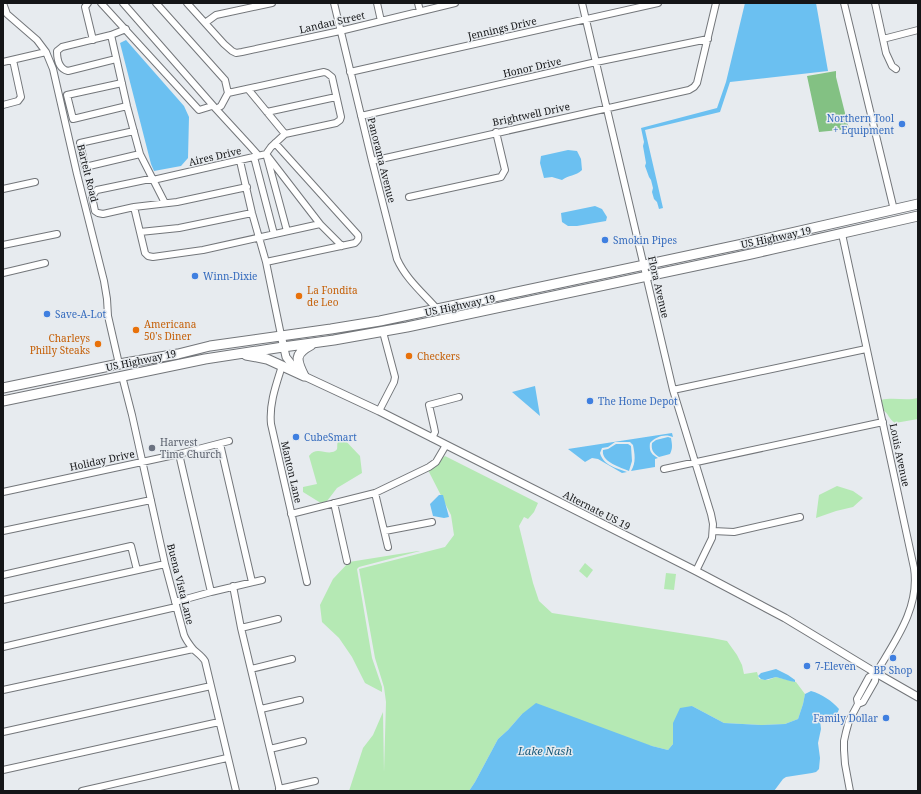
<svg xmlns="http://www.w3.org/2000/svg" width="921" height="794" viewBox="0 0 921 794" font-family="'Noto Serif',serif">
  <rect width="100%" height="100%" fill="#e7ebef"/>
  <path fill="#b5e9b4" d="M918,398V419L895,423C888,418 889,414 883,410L881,400C893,397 906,401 918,398Z
    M342,437L360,456L362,473L337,488L324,505L303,492V487L317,484L309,456C317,445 326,456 335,451C339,449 336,445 338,442C338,440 341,438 342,437Z
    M445,456L538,503L534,512L528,519L524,517L519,526L533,583L539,601L552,613L712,638L727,641L737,655L742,665L744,674L757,672L759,679L768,680L776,677L796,682L805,694L803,704L798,719L785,724L761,725L724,723L692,706L673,744L668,750L522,714L508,730L498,739L475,782L469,791H349L363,748L373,735L383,712L384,772L386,702L384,687L375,658L359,569L445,547L454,535L451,515L428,470Z
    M837,486L853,491L863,498L853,507L836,511L816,518L819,495Z
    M418,551H420L359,567L357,569L372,658L382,687V692L365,683L352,657L339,638L322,622L320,605L333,579L349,562Z
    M585,563L593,570L587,578L579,571Z
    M666,573L676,574L674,590L664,589Z"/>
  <path fill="#83c183" d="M836,71V77L849,129L819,132L807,76Z"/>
  <path fill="#6bc0f1" d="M745,3H816L828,71L730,82L720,112L645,130L663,208L659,209L657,202L654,199L652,192L653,188L651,180L649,177L645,166L646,163L643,146L644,142L641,128L717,108L726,82Z
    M126,40L184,106L189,117L188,158L181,166L154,171L151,164L120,43Z
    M568,150L577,151L581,159L582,170C576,176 568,175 562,180L552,177L544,178L540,163L541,156Z
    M595,206L602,209L607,217L606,221L577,226H568L562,222L561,213Z
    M535,386L540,416L512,392Z
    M672,433L673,437C665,433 655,437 650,443C649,451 651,454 658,458L655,459V467L631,471C636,463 635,455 633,445L630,442H615L608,447L602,448L600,453C603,465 616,468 627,472L622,473L598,459L592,458L585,462L568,449Z
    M668,437L671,438C672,444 673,448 670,454L659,457C653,453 651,450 652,443L656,440Z
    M616,444H628L631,446L632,461L629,471C620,467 601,462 603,450L608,449Z
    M439,495H443L449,517L444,518L433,516L430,504Z
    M776,669L788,675L795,680V682L790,681L776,677L765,680L761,679L758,676L761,673Z
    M811,691C822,694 832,701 839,709L834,722L822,718L820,720L821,729L818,743L820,758L819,769L816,772L812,773L786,777L783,779L774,791H469L475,782L498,739L508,730L522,714L536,703L652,746L668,750L673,744V723L680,708L692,706L724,723L761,725L785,724L798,719L803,704L805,694Z"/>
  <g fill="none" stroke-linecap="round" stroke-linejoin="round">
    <defs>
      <path id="minor" d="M3,3L7,14L37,40L46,52L53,69L77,174L104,281L107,299L108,316L119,364
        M88,3L85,7L93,40
        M101,3L199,110L212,106
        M123,3L216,109L250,146L258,155
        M156,3L225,80L228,93L221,106L216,109
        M187,3L224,44L232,51L236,53L242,52L340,31L455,3
        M334,3L372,161L397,259C406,279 423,293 437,309
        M377,3L381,21
        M418,3L420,11
        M582,3L673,390L711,514L713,524L712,538L696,571
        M844,3L894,210
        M875,3L886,53L892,66L896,69
        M205,23L216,15L272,3
        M111,35L127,106L140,154L165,203
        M883,39L918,30
        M116,59L68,71C59,69 57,60 57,51L62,47L111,35L126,29
        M3,62L46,52
        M350,72L658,3
        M122,83L67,95L73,119L127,106
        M248,89L285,134
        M228,93L324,72L327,73L332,77L341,117L340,120L336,123L285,134L271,147L266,154L153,180H145L97,190L95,192L92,197L95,211L98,213L103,214L134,207L177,202L247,187
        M3,105L18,101L21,97L13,60
        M267,112L336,97
        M361,116L596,62L708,39
        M134,131L80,143L85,167L140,154
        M266,154L320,224L342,246
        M254,157L274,234
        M267,157L287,231
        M240,161L252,213L266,262L281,335
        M372,161L689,90L694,87L697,83L716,3
        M3,189L35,182
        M409,197L501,177L505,170L496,132
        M134,207L145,253L148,256L153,257L203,250L320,224
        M140,232L179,228L252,213
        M842,234L914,568C920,608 895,641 876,673L869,677L857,699L858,704L849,721L846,732L844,741V750L845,764L850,791
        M3,245L57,234
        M266,262L355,243C358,240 359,239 358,235L275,143
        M3,273L45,263
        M282,366C276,385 269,404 271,424L307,582
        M122,376L132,415L165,564L184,635C186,640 189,644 193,649C197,653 202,656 205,661L236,791
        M673,390L866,349
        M379,411L394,382L395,377L383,332
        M432,438L435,432L434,427L429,405L459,397
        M220,444L252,582
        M179,454L211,592
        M664,469L883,422
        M3,492L179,454L229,441
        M375,493L388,547
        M334,503L347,561
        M291,514L375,493L429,467L436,462L446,445
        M3,531L151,500
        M385,531L432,522
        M713,531L734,532L800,517
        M3,575L131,546L137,570
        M233,586L241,628L280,791
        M3,600L165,564
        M175,602L211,592L262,580
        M241,628L278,619
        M3,647L176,607
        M251,669L292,659
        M3,690L193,649
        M858,704L863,702L875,681L876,673
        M261,709L300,700
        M3,732L211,686
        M270,749L303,741
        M3,770L219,722
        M279,789L315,781
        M82,791L227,758"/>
      <path id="major" d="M281,335L286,357L293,366L304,376L379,411L696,571L785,618L876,673L918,697"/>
      <path id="highway" d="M246,355L267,359L304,376
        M304,376C296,360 294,354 311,345
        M3,388L119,364L178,354L210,346L331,329L380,321L522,291L743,244L918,204
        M3,401L205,359L283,347L334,340L407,327L751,254L918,216"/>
    </defs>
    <use href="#minor" stroke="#73767a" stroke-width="8"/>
    <use href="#major" stroke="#73767a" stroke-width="9"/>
    <use href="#highway" stroke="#73767a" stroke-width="11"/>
    <use href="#minor" stroke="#fff" stroke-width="6"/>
    <use href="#major" stroke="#fff" stroke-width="7"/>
    <use href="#highway" stroke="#fff" stroke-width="9"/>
  </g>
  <g fill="#3f7fe0" stroke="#e7ebef" stroke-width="1.5">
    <circle cx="902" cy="124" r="4"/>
    <circle cx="605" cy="240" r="4"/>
    <circle cx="195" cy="276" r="4"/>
    <circle cx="47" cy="314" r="4"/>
    <circle cx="590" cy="401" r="4"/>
    <circle cx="296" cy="437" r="4"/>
    <circle cx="893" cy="658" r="4"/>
    <circle cx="807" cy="666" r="4"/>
    <circle cx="886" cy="718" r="4"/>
  </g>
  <g fill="#e8710a" stroke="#e7ebef" stroke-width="1.5">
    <circle cx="299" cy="296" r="4"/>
    <circle cx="136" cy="330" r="4"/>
    <circle cx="98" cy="344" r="4"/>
    <circle cx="409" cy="356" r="4"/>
  </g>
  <circle fill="#6b7280" stroke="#e7ebef" stroke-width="1.5" cx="152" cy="448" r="4"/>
  <g text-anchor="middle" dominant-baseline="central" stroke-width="3" stroke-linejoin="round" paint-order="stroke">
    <g font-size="10" fill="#141517" stroke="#e7ebef">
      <text transform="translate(332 22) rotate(-13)">Landau Street</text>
      <text transform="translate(502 28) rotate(-13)">Jennings Drive</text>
      <text transform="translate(532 67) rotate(-13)">Honor Drive</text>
      <text transform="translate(531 114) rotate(-12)">Brightwell Drive</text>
      <text transform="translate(215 156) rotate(-13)">Aires Drive</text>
      <text transform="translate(382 160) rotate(76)">Panorama Avenue</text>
      <text transform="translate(88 173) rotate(76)">Bartelt Road</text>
      <text transform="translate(776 237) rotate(-12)">US Highway 19</text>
      <text transform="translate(659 287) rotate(77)">Flora Avenue</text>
      <text transform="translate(460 305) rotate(-12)">US Highway 19</text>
      <text transform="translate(141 360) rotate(-12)">US Highway 19</text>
      <text transform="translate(900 455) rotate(78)">Louis Avenue</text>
      <text transform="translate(102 460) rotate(-12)">Holiday Drive</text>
      <text transform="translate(292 472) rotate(77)">Manton Lane</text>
      <text transform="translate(597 510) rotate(27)">Alternate US 19</text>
      <text transform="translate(181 584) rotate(76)">Buena Vista Lane</text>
    </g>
    <g font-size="10" fill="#366cbe" stroke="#e7ebef" text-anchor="start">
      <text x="894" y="118" text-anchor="end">Northern Tool<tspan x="894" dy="12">+ Equipment</tspan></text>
      <text x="613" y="240">Smokin Pipes</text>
      <text x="203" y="276">Winn-Dixie</text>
      <text x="55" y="314">Save-A-Lot</text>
      <text x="598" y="401">The Home Depot</text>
      <text x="304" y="437">CubeSmart</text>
      <text x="815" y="666">7-Eleven</text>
      <text x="893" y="670" text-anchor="middle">BP Shop</text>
      <text x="878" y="718" text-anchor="end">Family Dollar</text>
    </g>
    <g font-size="10" fill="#c56008" stroke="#e7ebef" text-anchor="start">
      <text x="307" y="290">La Fondita<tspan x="307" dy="12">de Leo</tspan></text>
      <text x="144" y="324">Americana<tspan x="144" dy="12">50's Diner</tspan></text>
      <text x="90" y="338" text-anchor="end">Charleys<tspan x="90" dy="12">Philly Steaks</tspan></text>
      <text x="417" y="356">Checkers</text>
    </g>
    <g font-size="10" fill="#5b616d" stroke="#e7ebef" text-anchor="start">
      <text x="160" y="442">Harvest<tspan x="160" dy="12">Time Church</tspan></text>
    </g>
    <g font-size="11" font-style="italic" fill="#195a7b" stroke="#e7ebef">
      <text x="545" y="750">Lake Nash</text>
    </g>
  </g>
  <rect width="921" height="794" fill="none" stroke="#141517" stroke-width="8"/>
</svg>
